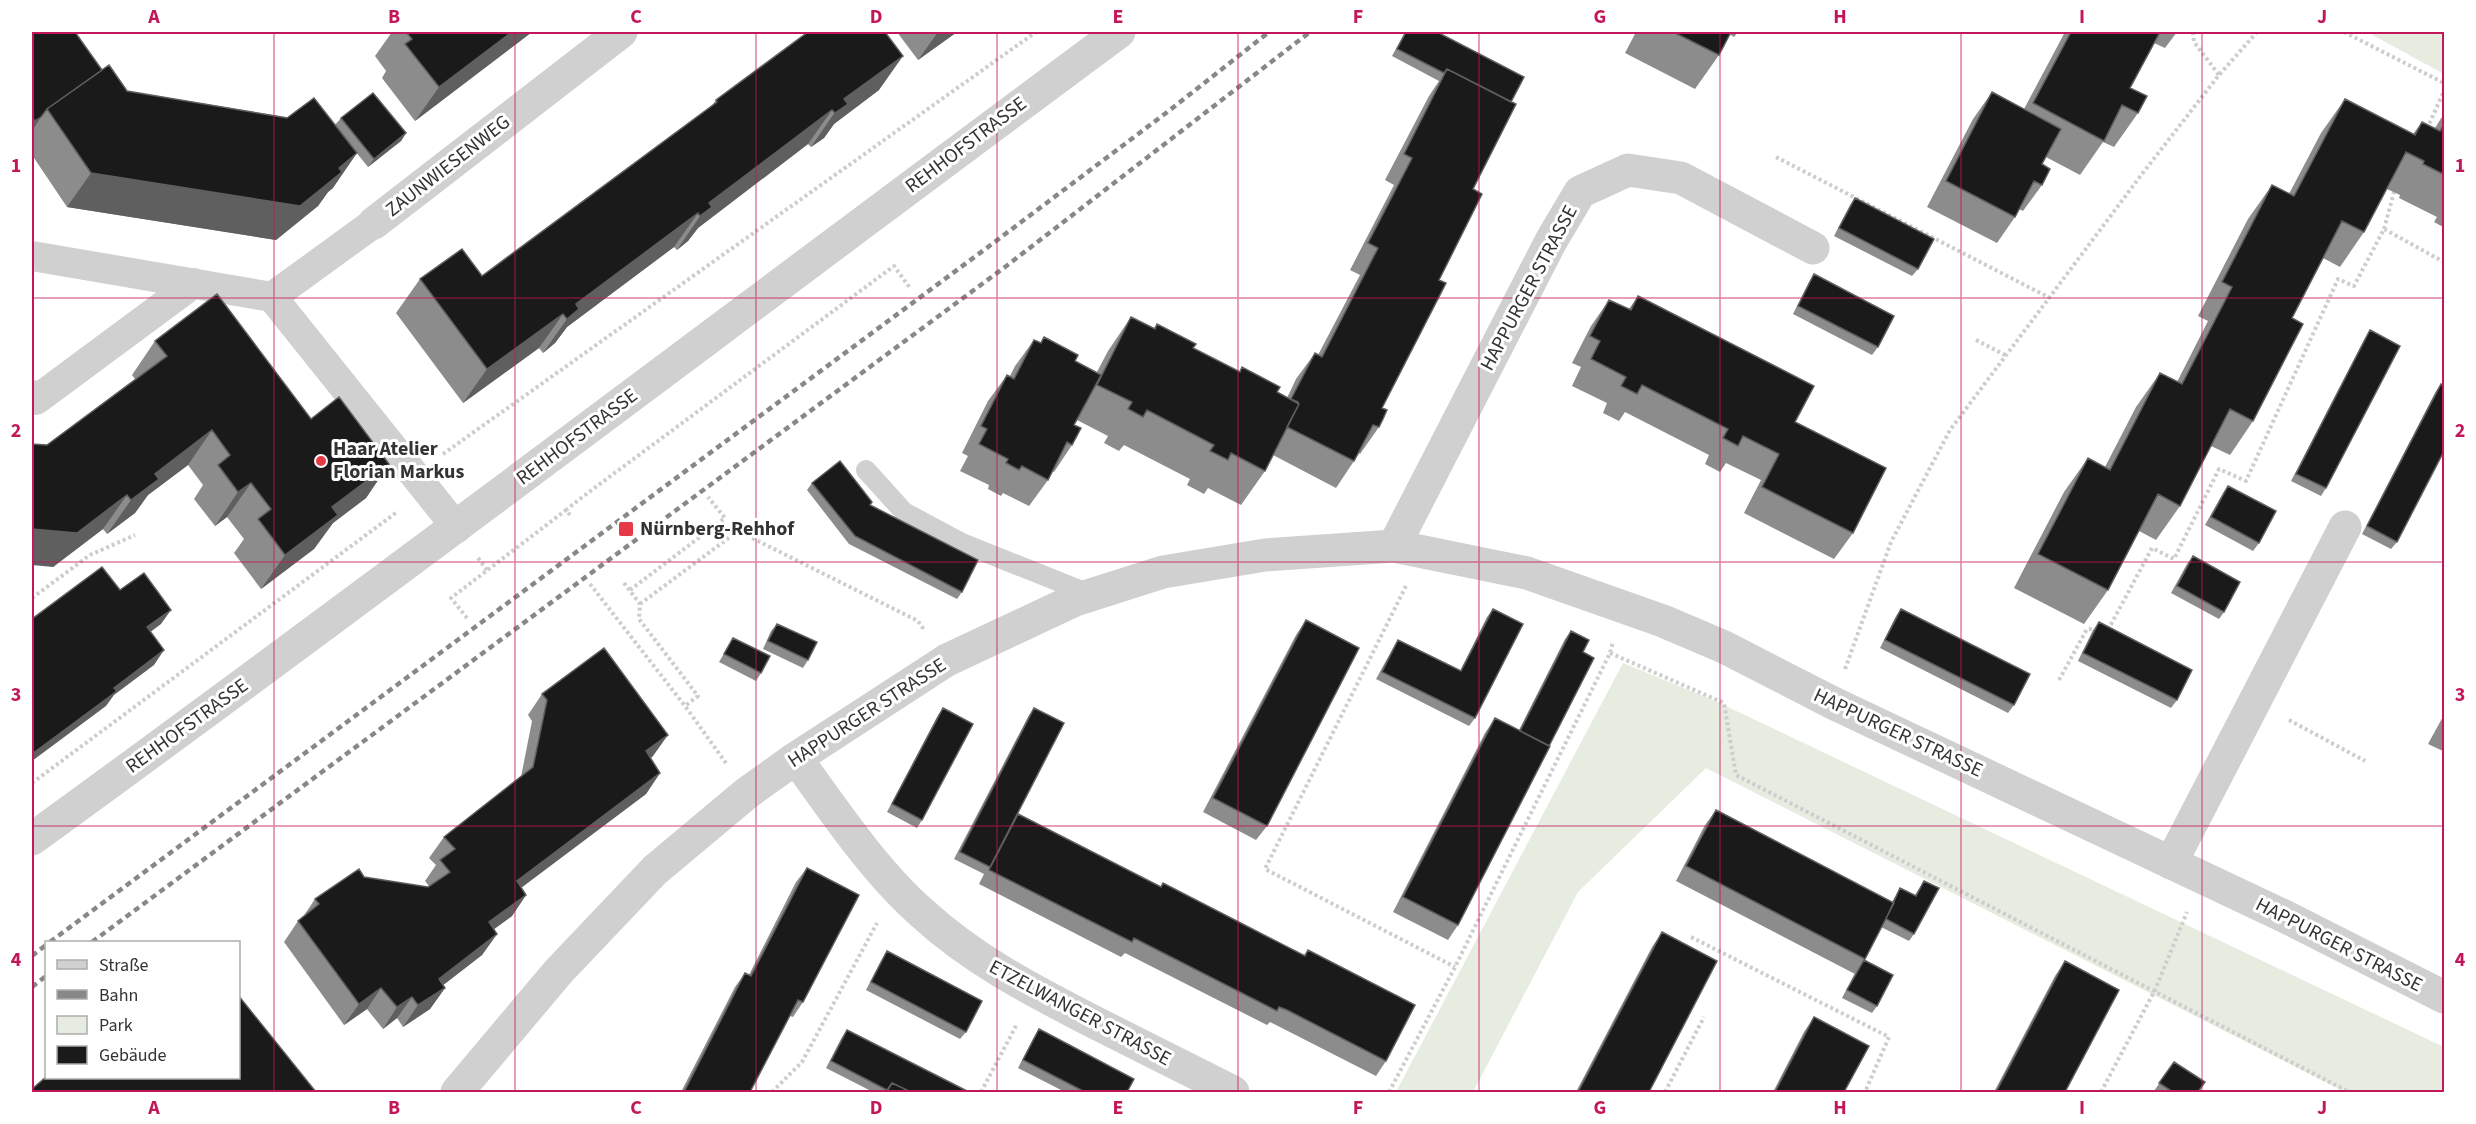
<svg xmlns="http://www.w3.org/2000/svg" width="2476" height="1124" viewBox="0 0 2476 1124" font-family="'Source Sans 3',sans-serif">
  <rect width="100%" height="100%" fill="#fff"/>
  <path fill="#e6ecdf" d="M2367,32H2444V74Z
    M1623,663L1713,700L2444,1047V1092H2345L1706,768L1578,892L1473,1092H1396Z"/>
  <g fill="none" stroke-linecap="round" stroke-linejoin="round">
    <path stroke="#cdcdcd" stroke-width="4" stroke-dasharray="3 3" stroke-linecap="butt" d="M2193,32L2194,42L2219,75
      M2344,32L2444,83
      M2427,129L2444,91
      M1776,157L2050,298
      M2384,229L2394,192
      M1976,340L2007,356
      M443,454L1036,32
      M570,515L566,510L585,495L894,266L910,288
      M478,558L487,570
      M624,583L640,604L639,619L698,696L685,706
      M590,584L685,706L726,763
      M1406,586L1265,869L1455,967
      M630,590L725,518L708,497
      M32,598L90,555L135,535
      M640,604L738,531L918,621L925,631
      M467,618L451,598L566,510
      M2108,630L2152,548L2174,559L2219,469L2246,481L2338,279L2354,286L2384,229L2444,262
      M1610,653L1724,703L1736,775L2349,1092
      M1845,669L1891,542L1950,430L2142,174L2219,75L2257,32
      M2059,680L2087,629H2097
      M2289,720L2365,761
      M32,783L397,512
      M1691,937L1889,1037L1865,1092
      M772,1092L802,1062L877,923
      M981,1092L1017,1024
      M1389,1092L1455,967L1610,653L1613,642
      M1665,1092L1704,1017
      M2101,1092L2155,990L2187,912"/>
    <path stroke="#d0d0d0" stroke-width="20" d="M866,470L904,512L962,543L1092,595"/>
    <path stroke="#d0d0d0" stroke-width="30" d="M32,256L272,297L457,528
      M272,297L374,223
      M32,395L36,400L194,283"/>
    <path stroke="#d0d0d0" stroke-width="33" d="M374,223L621,32
      M1394,546L1551,241L1580,192L1628,170L1681,178L1813,248
      M796,758C833,809 874,871 922,913C971,958 1028,988 1086,1018C1135,1043 1184,1067 1233,1092
      M32,839C397,574 757,300 1119,32
      M2171,863L2345,527
      M457,1092L558,972L655,870L747,793L796,758L947,660L1075,600L1163,572L1265,555L1394,546L1527,573L1663,621L1724,647L1833,703L2284,916L2444,997"/>
    <path stroke="#888" stroke-width="4.5" stroke-dasharray="6 4.5" stroke-linecap="butt" d="M50,942L988,247L1166,113L1269,32
      M92,942L1005,267L1310,32
      M32,956L46,945
      M32,987L46,976"/>
  </g>
  <path fill="#8c8c8c" d="M32,32L102,70L127,91L335,125L341,118L406,133L401,141L368,167L339,131L333,188L328,192L318,206L276,240L67,207L32,155Z
    M392,32H532L415,121L382,78L386,71L375,56Z
    M897,32H957L918,60Z
    M1405,32H1437L1511,102L1473,189L1439,280L1382,408L1379,427L1360,454L1359,453L1354,461L1336,488L1273,455L1265,471L1241,505L1208,488L1204,494L1187,485L1190,479L1124,445L1119,451L1104,443L1108,436L1077,420L1074,425L1072,445L1054,472L1052,471L1048,480L1029,506L1003,493L1001,496L988,489L989,485L960,471L968,456L962,453L988,401L1007,375L1010,376L1015,366L1034,340L1040,343L1044,337L1075,361L1097,372L1108,351L1131,317L1154,328L1157,324L1193,348L1239,372L1242,367L1277,392L1287,398L1296,379L1315,353L1318,355L1360,275L1350,270L1394,185L1385,180L1429,96L1439,81L1392,56Z
    M1636,32H1738L1734,37L1729,34L1719,55L1695,89L1625,53Z
    M2065,32H2177L2165,48L2154,43L2130,88L2138,113L2114,147L2103,142L2080,175L2046,157L2042,164V185L2023,211L2019,209L2015,217L1997,243L1927,207L1973,119L1992,92L2024,109Z
    M879,90L834,124L824,138L811,147L808,144L698,228L688,241L677,250L674,247L567,327L555,343L543,353L539,348L463,403L396,313L420,279L482,276L711,107L716,100Z
    M2345,99L2413,134L2422,122L2435,128L2445,112V228L2434,222L2437,217L2399,198L2400,195L2387,189L2364,232L2340,267L2323,258L2292,318L2253,421L2230,455L2211,446L2180,506L2156,540L2139,531L2108,590L2084,624L2014,588L2064,492L2088,458L2105,467L2136,407L2160,373L2177,382L2208,321L2198,316L2248,219L2272,185L2289,194L2321,133Z
    M1855,198L1918,269L1912,276L1834,236L1850,205Z
    M1814,274L1878,347L1872,355L1793,314L1809,282Z
    M1638,296L1795,422L1853,533L1834,559L1744,513L1761,480L1726,463L1720,472L1705,464L1709,455L1625,412L1619,421L1603,413L1607,403L1572,386L1581,367L1572,363L1591,326L1609,300L1629,309Z
    M2370,330L2326,488L2321,496L2291,481L2365,338Z
    M155,341L311,419L389,464L366,498L333,523L314,549L261,589L234,553L244,539L227,517L215,526L194,499L203,485L188,465L148,495L135,513L107,534L103,529L53,567L47,445L135,379L132,375Z
    M2441,384L2397,542L2391,549L2362,534L2436,391Z
    M812,483L870,505L962,592L957,599L849,544L807,490Z
    M2228,486L2259,543L2253,551L2205,525L2223,493Z
    M2193,556L2224,612L2219,619L2171,593L2187,564Z
    M1493,609L1475,718L1469,726L1376,679L1393,648L1398,640L1460,671L1487,617Z
    M1901,609L2014,705L2008,713L1880,648L1896,616Z
    M1306,620L1267,826L1256,840L1203,812L1296,635Z
    M2099,622L2177,700L2171,708L2078,661L2093,630Z
    M777,624L808,660L803,668L763,649L771,631Z
    M1571,631L1583,652L1549,746L1458,925L1448,940L1393,912L1485,733L1495,718L1519,730L1565,639Z
    M733,638L761,673L756,681L719,662Z
    M542,694L653,756L651,758L660,773L646,794L521,888L526,895L512,916L494,929L497,934L482,955L443,985L445,988L430,1009L403,1027L397,1018L383,1029L367,1009L344,1025L284,942L298,921L303,917L315,899L364,877L428,887L429,886L425,881L436,865L429,858L444,837L521,777L532,721L528,715Z
    M943,708L922,820L917,828L887,812L938,715Z
    M1034,708L1015,819L1160,886L1304,955L1308,950L1386,1061L1376,1076L1276,1025L1270,1022L1267,1025L1125,953L1121,957L979,884L984,874L954,859L1029,715Z
    M2445,713V752L2428,744Z
    M1716,810L1892,902L1900,888L1915,895L1924,881L1914,934L1909,941L1881,927L1864,960L1877,1006L1872,1013L1842,998L1855,973V974L1676,881L1705,825Z
    M807,868L803,1002L793,1017L790,1016L750,1092H681L735,987L745,973L749,975L796,882Z
    M1662,932L1649,1092H1576L1652,947Z
    M887,951L966,1032L960,1039L866,990L882,959Z
    M2065,961V1092H1994L2055,976Z
    M1814,1017L1844,1092H1773L1804,1032Z
    M1039,1029L1127,1092H1065L1018,1068L1034,1037Z
    M847,1030L969,1092H873L826,1068L842,1037Z
    M2174,1062L2198,1092H2156L2154,1091Z"/>
  <path fill="#5f5f5f" d="M512,32H532L415,121L439,87Z
    M938,32H957L918,60Z
    M903,56L879,90L834,124L824,138L811,147L844,99Z
    M832,110L808,144L698,228L688,241L677,250L709,203Z
    M41,117L32,131V126L35,121Z
    M406,133L401,141L368,167L374,159Z
    M357,153L333,188L328,192L318,206L276,240L67,207L91,173L339,168Z
    M698,213L674,247L567,327L555,343L543,353L567,319L576,304Z
    M563,314L539,348L463,403L487,369Z
    M212,430L188,465L148,495L135,513L107,534L131,500L155,474Z
    M389,464L366,498L333,523L314,549L261,589L285,555L332,507Z
    M251,483L227,517L215,526L238,492Z
    M127,495L103,529L53,567L32,565V529Z
    M171,610L161,624L137,642L147,627Z
    M164,650L154,665L114,695L106,706L32,761V754L114,688Z
    M668,735L653,756L631,772L646,751Z
    M660,773L646,794L502,902L517,881Z
    M526,895L512,916L475,943L489,922Z
    M497,934L482,955L424,1000L439,979Z
    M381,988L367,1009L344,1025L359,1004Z
    M445,988L430,1009L403,1027L418,1005Z
    M412,997L397,1018L383,1029L397,1007Z"/>
  <path fill="#1a1a1a" stroke="#5f5f5f" stroke-width="1.5" d="M32,32H75L102,70L47,109L41,117L35,121L32,117Z
    M406,32H512L439,87L405,44L412,39Z
    M808,32H885L903,56L844,99L848,104L835,113L832,110L709,203L712,207L700,216L698,213L576,304L579,309L567,319L563,314L487,369L420,279L462,249L482,276L717,102L716,100Z
    M1406,32H1437L1524,77L1511,102L1447,69L1444,73L1397,49Z
    M1673,32H1731L1719,55Z
    M2071,32H2160L2130,88L2147,96L2138,113L2122,105L2104,141L2033,103Z
    M109,65L127,91L287,118L314,98L357,153L339,168L342,172L300,206L91,173L47,109Z
    M1447,69L1516,104L1473,189L1482,194L1439,280L1446,283L1382,408L1387,410L1383,419L1379,427L1373,425L1354,461L1287,427L1299,404L1298,403V402L1291,399L1315,353L1322,357L1378,248L1368,243L1412,158L1404,154Z
    M1992,92L2061,129L2042,164L2050,169L2042,185L2034,181L2015,217L1946,181Z
    M373,93L406,133L374,159L341,118Z
    M2345,99L2415,135L2422,122L2440,131L2445,122V175L2423,164L2424,161L2406,152L2364,232L2342,221L2292,318L2303,324L2253,421L2230,409L2180,506L2158,494L2108,590L2038,554L2088,458L2110,470L2160,373L2182,384L2232,287L2222,282L2272,185L2294,196Z
    M1855,198L1934,239L1918,269L1839,228Z
    M1814,274L1894,316L1878,347L1798,306Z
    M217,294L311,419L339,397L389,464L332,507L338,515L285,555L258,519L271,509L251,483L238,492L218,465L230,455L212,430L155,474L159,479L131,500L127,495L77,533L32,529V444L47,445L167,356L155,341Z
    M1638,296L1814,386L1795,422L1886,468L1853,533L1762,487L1779,454L1743,436L1738,446L1723,438L1728,429L1642,385L1637,394L1621,386L1626,377L1591,359L1600,341L1590,336L1609,300L1631,310Z
    M1131,317L1155,329L1157,324L1196,344L1193,348L1240,372L1242,367L1280,387L1277,392L1299,404L1265,471L1231,453L1228,460L1210,451L1214,445L1147,410L1143,417L1128,409L1132,402L1097,385Z
    M2370,330L2400,346L2326,488L2296,474Z
    M1044,337L1078,355L1075,361L1101,375L1074,425L1081,428L1072,445L1067,442L1048,480L1022,466L1019,470L1006,463L1008,459L979,444L987,429L981,426L1007,375L1014,379L1034,340L1041,343Z
    M2441,384L2445,386V449L2397,542L2367,526Z
    M840,461L872,502L870,505L978,560L962,592L855,536L812,483Z
    M2228,486L2276,511L2259,543L2211,517Z
    M2193,556L2240,582L2224,612L2177,586Z
    M102,567L120,590L144,573L171,610L147,627L164,650L114,688L117,691L32,754V619Z
    M1493,609L1523,624L1475,718L1382,672L1398,640L1461,671Z
    M1901,609L2030,674L2014,705L1885,640Z
    M1306,620L1359,648L1267,826L1213,798Z
    M2099,622L2192,670L2177,700L2083,653Z
    M777,624L817,642L808,660L768,641Z
    M1571,631L1589,640L1583,652L1594,658L1549,746L1520,731Z
    M733,638L770,656L761,673L724,654Z
    M604,648L668,735L646,751L660,773L517,881L526,895L489,922L497,934L439,979L445,988L418,1005L412,997L397,1007L381,988L359,1004L298,921L319,904L315,899L359,869L364,877L428,887L450,872L440,860L455,849L444,837L533,767L547,700L542,694Z
    M943,708L973,724L922,820L892,804Z
    M1034,708L1064,723L990,867L960,852Z
    M1495,718L1550,746L1458,925L1403,897Z
    M1716,810L1894,903L1865,959L1686,866Z
    M1018,814L1161,887L1163,883L1305,956L1308,950L1415,1005L1386,1061L1287,1010L1279,1007L1277,1011L1134,938L1132,942L989,870Z
    M807,868L859,895L803,1002L798,1000L750,1092H684L745,973L751,976Z
    M1924,881L1939,888L1914,934L1886,919L1900,888L1916,896Z
    M1662,932L1717,961L1649,1092H1578Z
    M887,951L982,1001L966,1032L871,982Z
    M1864,960L1893,975L1877,1006L1847,990Z
    M2065,961L2119,990L2065,1092H1996Z
    M238,995L316,1092H35L32,1089L46,1077H238Z
    M1814,1017L1869,1046L1844,1092H1775Z
    M1039,1029L1134,1079L1127,1092H1085L1023,1060Z
    M847,1030L969,1092H911L892,1083L887,1090L831,1061Z
    M2174,1062L2205,1082L2198,1092H2173L2159,1083Z
    M892,1083L911,1092H887Z"/>
  <path fill="none" stroke="#c2185b" stroke-width="1.5" stroke-opacity="0.55" d="M274,32V1092M515,32V1092M756,32V1092M997,32V1092M1238,32V1092M1479,32V1092M1720,32V1092M1961,32V1092M2202,32V1092M32,298H2444M32,562H2444M32,826H2444"/>
  <g fill="#e63946" stroke="#fff" stroke-width="2">
    <circle cx="321" cy="461" r="6"/>
    <rect x="618" y="521" width="16" height="16" rx="3"/>
  </g>
  <g text-anchor="middle" dominant-baseline="central" stroke-width="6" stroke-linejoin="round" paint-order="stroke">
    <g font-size="20" fill="#333" stroke="#fff">
      <text transform="translate(966 145) rotate(-37)">REHHOFSTRASSE</text>
      <text transform="translate(448 166) rotate(-38)">ZAUNWIESENWEG</text>
      <text transform="translate(1529 288) rotate(-62)">HAPPURGER STRASSE</text>
      <text transform="translate(577 437) rotate(-37)">REHHOFSTRASSE</text>
      <text transform="translate(867 713) rotate(-33)">HAPPURGER STRASSE</text>
      <text transform="translate(187 726) rotate(-36)">REHHOFSTRASSE</text>
      <text transform="translate(1898 733) rotate(25)">HAPPURGER STRASSE</text>
      <text transform="translate(2339 945) rotate(27)">HAPPURGER STRASSE</text>
      <text transform="translate(1080 1013) rotate(28)">ETZELWANGER STRASSE</text>
    </g>
    <g font-size="20" font-weight="bold" fill="#333" stroke="#fff" text-anchor="start">
      <text x="333" y="449">Haar Atelier<tspan x="333" dy="23">Florian Markus</tspan></text>
      <text x="640" y="529">Nürnberg-Rehhof</text>
    </g>
  </g>
  <rect width="2476" height="1124" fill="none" stroke="#ffffff" stroke-width="66"/>
  <rect x="45" y="941" width="195" height="138" fill="#ffffff" stroke="#adadad" stroke-width="1.5"/>
  <rect x="57" y="960" width="30" height="9" fill="#d0d0d0" stroke="#adadad" stroke-width="1.5"/>
  <text x="99" y="971" font-size="18" fill="#333333">Straße</text>
  <rect x="57" y="990" width="30" height="9" fill="#888888" stroke="#adadad" stroke-width="1.5"/>
  <text x="99" y="1001" font-size="18" fill="#333333">Bahn</text>
  <rect x="57" y="1016" width="30" height="18" fill="#e6ecdf" stroke="#adadad" stroke-width="1.5"/>
  <text x="99" y="1031" font-size="18" fill="#333333">Park</text>
  <rect x="57" y="1046" width="30" height="18" fill="#1a1a1a" stroke="#adadad" stroke-width="1.5"/>
  <text x="99" y="1061" font-size="18" fill="#333333">Gebäude</text>
  <rect x="33" y="33" width="2410" height="1058" fill="none" stroke="#c2185b" stroke-width="2"/>
  <g font-size="20" text-anchor="middle" font-weight="bold" fill="#c2185b">
    <text x="154" y="23">A</text>
    <text x="394" y="23">B</text>
    <text x="636" y="23">C</text>
    <text x="876" y="23">D</text>
    <text x="1118" y="23">E</text>
    <text x="1358" y="23">F</text>
    <text x="1600" y="23">G</text>
    <text x="1840" y="23">H</text>
    <text x="2082" y="23">I</text>
    <text x="2322" y="23">J</text>
    <text x="16" y="172">1</text>
    <text x="2460" y="172">1</text>
    <text x="16" y="437">2</text>
    <text x="2460" y="437">2</text>
    <text x="16" y="701">3</text>
    <text x="2460" y="701">3</text>
    <text x="16" y="966">4</text>
    <text x="2460" y="966">4</text>
    <text x="154" y="1114">A</text>
    <text x="394" y="1114">B</text>
    <text x="636" y="1114">C</text>
    <text x="876" y="1114">D</text>
    <text x="1118" y="1114">E</text>
    <text x="1358" y="1114">F</text>
    <text x="1600" y="1114">G</text>
    <text x="1840" y="1114">H</text>
    <text x="2082" y="1114">I</text>
    <text x="2322" y="1114">J</text>
  </g>
</svg>
